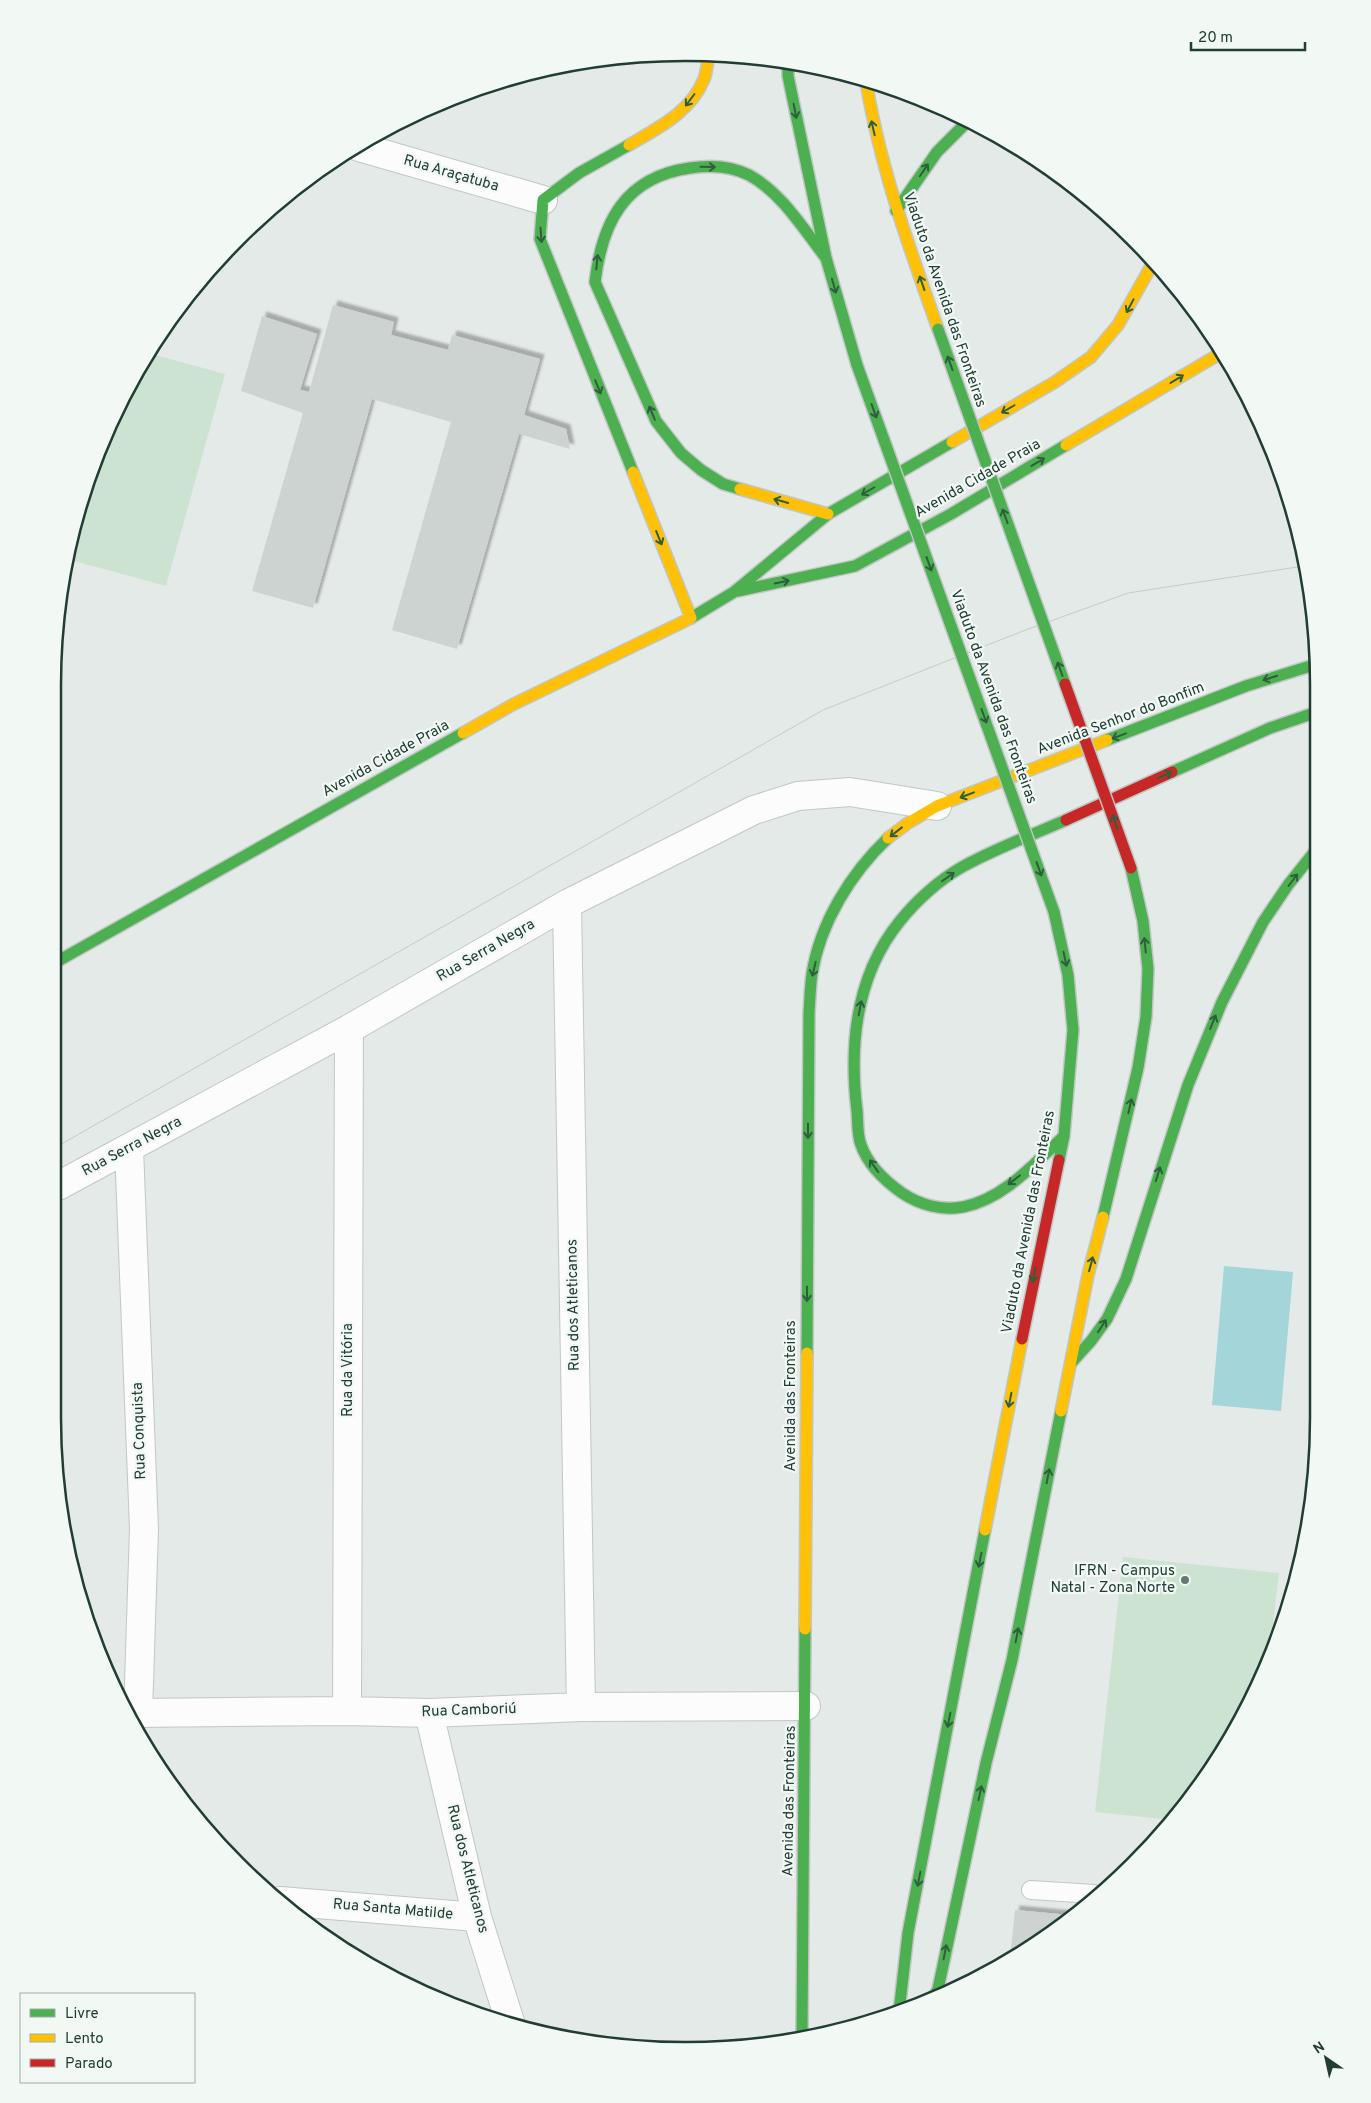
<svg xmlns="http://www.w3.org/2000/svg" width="1371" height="2103" viewBox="0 0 1371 2103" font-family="Overpass,sans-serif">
  <defs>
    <filter id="shadow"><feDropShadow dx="4.5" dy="-4.5" stdDeviation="1" flood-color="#0004"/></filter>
  </defs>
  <rect width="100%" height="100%" fill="#e4eae7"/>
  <path fill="#cde3d2" d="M152,354L225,374L166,586L67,559L74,521L118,406Z
    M1123,1557L1279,1573L1268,1664L1234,1734L1172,1820L1095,1812Z"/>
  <path fill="#a4d5d8" d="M1224,1266L1293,1272L1281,1411L1212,1405Z"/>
  <path fill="#ccd3d0" filter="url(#shadow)" d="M333,305L394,322L391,335L448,350L452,335L540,359L524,415L566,429L570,449L519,434L457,649L392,630L451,422L372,399L313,608L252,591L303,413L241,391L262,316L317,334L300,390L309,392Z
    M1015,1910L1069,1915L1037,1944L1010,1958Z"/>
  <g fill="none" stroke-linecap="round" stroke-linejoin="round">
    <defs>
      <path id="lane" d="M1031,1890L1094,1894"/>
      <path id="street" d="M359,147L543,200
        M567,904L581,1707
        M129,1148L144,1529L138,1713
        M58,1186L349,1029L567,904L754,810L798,796L850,792L937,806
        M347,1711L349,1029
        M132,1713L347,1711L429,1713L581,1707L806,1706
        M429,1713L477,1917L511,2025
        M280,1901L477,1917"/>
      <path id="fast" d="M788,63V76L826,258L857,365
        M629,145L579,173L543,200L540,239L633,472
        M896,211L937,152L967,122
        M740,489L723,484L701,470L681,453L656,421L595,282C602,222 625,177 690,168C710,165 731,166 749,175C782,193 804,230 826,258
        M738,591L855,566L951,514L1066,445
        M691,618L734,592L828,514L952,442
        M1107,740L1246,686L1317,664
        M1172,772L1270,728L1317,712
        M1054,912L1068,975L1073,1030L1064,1136L1059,1160
        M58,961L463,733
        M1064,1136C1035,1163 1004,1199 963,1207C942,1211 920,1205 902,1193C885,1181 868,1165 861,1145C857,1135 858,1122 857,1111C849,1045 856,975 900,921C916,901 939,880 962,867C994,849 1032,835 1066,820
        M1103,1217L1138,1068L1146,1017L1148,969L1143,921L1131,868
        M807,1353L809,1013C810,1000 810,987 812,974C820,923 851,873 888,838
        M1071,1363L1091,1341L1107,1319L1126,1279L1188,1085L1222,1002L1263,922L1288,885L1316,850
        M933,1999L938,1989L986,1763L1012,1660L1061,1411
        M899,2012L908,1933L985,1530
        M802,2035L805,1629"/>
      <path id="slow" d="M866,81C880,167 909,247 938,329
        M629,145C658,128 691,112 704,79C707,72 707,63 709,56
        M952,442L1055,382L1091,357L1118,325L1153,263
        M1066,445L1221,353
        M633,472L691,618
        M740,489L828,514
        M463,733L512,705L691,618
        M888,838L908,823L937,806L1107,740
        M1061,1411L1088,1275L1103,1217
        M985,1530L1022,1339
        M805,1629L807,1353"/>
      <path id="jam" d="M1066,820L1172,772
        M1022,1339L1059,1160"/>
    </defs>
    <use href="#lane" stroke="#c1c7c4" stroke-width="20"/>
    <use href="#street" stroke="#c1c7c4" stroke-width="30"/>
    <use href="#fast" stroke="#c0c7c4" stroke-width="14"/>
    <use href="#slow" stroke="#c0c7c4" stroke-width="14"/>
    <use href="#jam" stroke="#c0c7c4" stroke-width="14"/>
    <use href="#lane" stroke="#fbfcfb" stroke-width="18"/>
    <use href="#street" stroke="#fbfcfb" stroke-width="28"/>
    <use href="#fast" stroke="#4caf50" stroke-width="11"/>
    <use href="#slow" stroke="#ffc107" stroke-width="11"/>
    <use href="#jam" stroke="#c62828" stroke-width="11"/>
    <path stroke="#c7cbc9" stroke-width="1" d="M58,1146L823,710L1023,631L1128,593L1304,566"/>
    <defs>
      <path id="fast-bridge" d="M938,329L1065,684
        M857,365L1054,912"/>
      <path id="jam-bridge" d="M1065,684L1131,868"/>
    </defs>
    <use href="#fast-bridge" stroke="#bcc6c2" stroke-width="14" stroke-linecap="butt"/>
    <use href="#jam-bridge" stroke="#bcc6c2" stroke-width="14" stroke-linecap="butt"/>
    <use href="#fast-bridge" stroke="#4caf50" stroke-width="11"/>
    <use href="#jam-bridge" stroke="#c62828" stroke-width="11"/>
  </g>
  <defs><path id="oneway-shaft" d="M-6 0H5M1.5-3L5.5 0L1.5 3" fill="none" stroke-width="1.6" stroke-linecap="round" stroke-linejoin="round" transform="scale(1.25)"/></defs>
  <g stroke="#2e5f3c">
    <use href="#oneway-shaft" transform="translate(690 100) rotate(127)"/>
    <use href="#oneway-shaft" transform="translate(795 111) rotate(79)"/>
    <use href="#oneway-shaft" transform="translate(873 128) rotate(-103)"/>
    <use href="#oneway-shaft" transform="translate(708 167) rotate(1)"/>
    <use href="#oneway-shaft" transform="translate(924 170) rotate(-56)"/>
    <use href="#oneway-shaft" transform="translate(541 235) rotate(86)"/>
    <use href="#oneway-shaft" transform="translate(597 262) rotate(-84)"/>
    <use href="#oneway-shaft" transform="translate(922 283) rotate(-109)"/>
    <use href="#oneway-shaft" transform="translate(834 286) rotate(74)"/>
    <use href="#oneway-shaft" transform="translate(1130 306) rotate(118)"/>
    <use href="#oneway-shaft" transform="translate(950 363) rotate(-110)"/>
    <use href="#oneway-shaft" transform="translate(1177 379) rotate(-31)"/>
    <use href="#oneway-shaft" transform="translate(598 387) rotate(68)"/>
    <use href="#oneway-shaft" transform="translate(1008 409) rotate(150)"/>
    <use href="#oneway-shaft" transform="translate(874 411) rotate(70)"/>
    <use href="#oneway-shaft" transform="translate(652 413) rotate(-113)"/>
    <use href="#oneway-shaft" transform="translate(1038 462) rotate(-31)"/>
    <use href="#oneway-shaft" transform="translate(868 491) rotate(150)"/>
    <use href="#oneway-shaft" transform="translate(781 501) rotate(-164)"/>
    <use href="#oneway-shaft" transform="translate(1005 516) rotate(-110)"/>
    <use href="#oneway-shaft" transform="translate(659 538) rotate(68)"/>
    <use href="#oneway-shaft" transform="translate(929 564) rotate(70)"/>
    <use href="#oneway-shaft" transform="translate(782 582) rotate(-12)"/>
    <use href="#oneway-shaft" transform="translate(1060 669) rotate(-110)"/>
    <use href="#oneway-shaft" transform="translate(1270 678) rotate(162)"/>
    <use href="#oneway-shaft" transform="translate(984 716) rotate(70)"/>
    <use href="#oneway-shaft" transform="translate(1119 736) rotate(159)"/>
    <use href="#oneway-shaft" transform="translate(1165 775) rotate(-24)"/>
    <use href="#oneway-shaft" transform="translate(967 795) rotate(159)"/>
    <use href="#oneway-shaft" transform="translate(1115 822) rotate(-110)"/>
    <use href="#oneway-shaft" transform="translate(896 832) rotate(142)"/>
    <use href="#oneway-shaft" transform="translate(1039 869) rotate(70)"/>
    <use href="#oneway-shaft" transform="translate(948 877) rotate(-35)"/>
    <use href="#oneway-shaft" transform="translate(1293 880) rotate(-53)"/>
    <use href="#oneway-shaft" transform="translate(1145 945) rotate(-96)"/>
    <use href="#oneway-shaft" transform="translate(1065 959) rotate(78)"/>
    <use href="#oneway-shaft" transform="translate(814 969) rotate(103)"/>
    <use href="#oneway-shaft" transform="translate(860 1008) rotate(-80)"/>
    <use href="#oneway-shaft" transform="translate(1213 1022) rotate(-68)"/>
    <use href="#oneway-shaft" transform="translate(1130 1106) rotate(-77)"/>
    <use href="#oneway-shaft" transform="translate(808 1131) rotate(90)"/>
    <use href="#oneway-shaft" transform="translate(874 1166) rotate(-125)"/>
    <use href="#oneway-shaft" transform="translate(1158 1174) rotate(-73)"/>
    <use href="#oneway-shaft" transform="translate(1014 1180) rotate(142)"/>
    <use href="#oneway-shaft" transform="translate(1091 1264) rotate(-75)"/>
    <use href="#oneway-shaft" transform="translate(1034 1275) rotate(102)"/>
    <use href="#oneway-shaft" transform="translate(807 1294) rotate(90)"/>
    <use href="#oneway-shaft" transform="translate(1102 1326) rotate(-57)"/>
    <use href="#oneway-shaft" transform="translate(1010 1400) rotate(101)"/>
    <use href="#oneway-shaft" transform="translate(1048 1476) rotate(-79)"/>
    <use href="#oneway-shaft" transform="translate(980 1560) rotate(101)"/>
    <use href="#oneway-shaft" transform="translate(1017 1635) rotate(-79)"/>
    <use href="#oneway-shaft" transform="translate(949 1720) rotate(101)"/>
    <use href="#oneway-shaft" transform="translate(980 1793) rotate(-78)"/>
    <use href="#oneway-shaft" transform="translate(919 1879) rotate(101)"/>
    <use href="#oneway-shaft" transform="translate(945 1952) rotate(-79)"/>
  </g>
  <circle fill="#657a73" stroke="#f2f9f5" stroke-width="2" cx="1185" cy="1580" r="5"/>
  <g text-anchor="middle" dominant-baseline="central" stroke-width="4.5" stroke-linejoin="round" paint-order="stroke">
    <g font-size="15" fill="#213d34" stroke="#f2f9f5">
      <text transform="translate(451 174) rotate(16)">Rua Araçatuba</text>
      <text transform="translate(944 300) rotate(71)">Viaduto da Avenida das Fronteiras</text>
      <text transform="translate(978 479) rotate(-30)">Avenida Cidade Praia</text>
      <text transform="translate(993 697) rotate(70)">Viaduto da Avenida das Fronteiras</text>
      <text transform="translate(1121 719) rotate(-21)">Avenida Senhor do Bonfim</text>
      <text transform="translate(386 759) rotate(-29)">Avenida Cidade Praia</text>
      <text transform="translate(486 951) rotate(-30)">Rua Serra Negra</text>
      <text transform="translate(132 1147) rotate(-28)">Rua Serra Negra</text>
      <text transform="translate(1029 1222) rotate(-79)">Viaduto da Avenida das Fronteiras</text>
      <text transform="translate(574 1305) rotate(-91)">Rua dos Atleticanos</text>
      <text transform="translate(348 1370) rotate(-90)">Rua da Vitória</text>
      <text transform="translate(791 1396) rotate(-90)">Avenida das Fronteiras</text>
      <text transform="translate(140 1431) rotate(-92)">Rua Conquista</text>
      <text transform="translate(469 1711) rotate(-2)">Rua Camboriú</text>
      <text transform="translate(790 1801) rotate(-89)">Avenida das Fronteiras</text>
      <text transform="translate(467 1869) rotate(76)">Rua dos Atleticanos</text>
      <text transform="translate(393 1910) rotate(5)">Rua Santa Matilde</text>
    </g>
    <g font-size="15" fill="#213d34" stroke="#f2f9f5" text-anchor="end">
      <text x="1175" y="1571">IFRN - Campus<tspan x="1175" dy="17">Natal - Zona Norte</tspan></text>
    </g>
  </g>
  <path d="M0 0H1371V2103H0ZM685 61H686A624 624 0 0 1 1310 685V1418A624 624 0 0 1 686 2042H685A624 624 0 0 1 61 1418V685A624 624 0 0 1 685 61Z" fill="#f2f9f5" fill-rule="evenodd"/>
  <path fill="none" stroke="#213d34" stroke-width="2.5" d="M685 61H686A624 624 0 0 1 1310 685V1418A624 624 0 0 1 686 2042H685A624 624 0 0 1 61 1418V685A624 624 0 0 1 685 61Z"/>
  <rect x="20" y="1993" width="175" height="90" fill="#f2f9f5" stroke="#9eaea8"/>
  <rect x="30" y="2009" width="25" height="8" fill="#4caf50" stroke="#9eaea8"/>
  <text x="65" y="2018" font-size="15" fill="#213d34">Livre</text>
  <rect x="30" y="2034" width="25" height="8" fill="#ffc107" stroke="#9eaea8"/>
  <text x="65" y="2043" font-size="15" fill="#213d34">Lento</text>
  <rect x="30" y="2059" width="25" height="8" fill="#c62828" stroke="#9eaea8"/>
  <text x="65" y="2068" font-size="15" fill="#213d34">Parado</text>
  <g transform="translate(1326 2058) rotate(326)" stroke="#f2f9f5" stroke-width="4" paint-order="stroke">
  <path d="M0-4L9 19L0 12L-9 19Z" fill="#213d34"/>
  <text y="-8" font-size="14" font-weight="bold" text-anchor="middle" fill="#213d34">N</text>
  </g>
  <path d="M1191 42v8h114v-8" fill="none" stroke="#213d34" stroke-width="2.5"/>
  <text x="1198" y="42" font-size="15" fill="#213d34" stroke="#f2f9f5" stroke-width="4" paint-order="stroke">20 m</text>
</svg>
